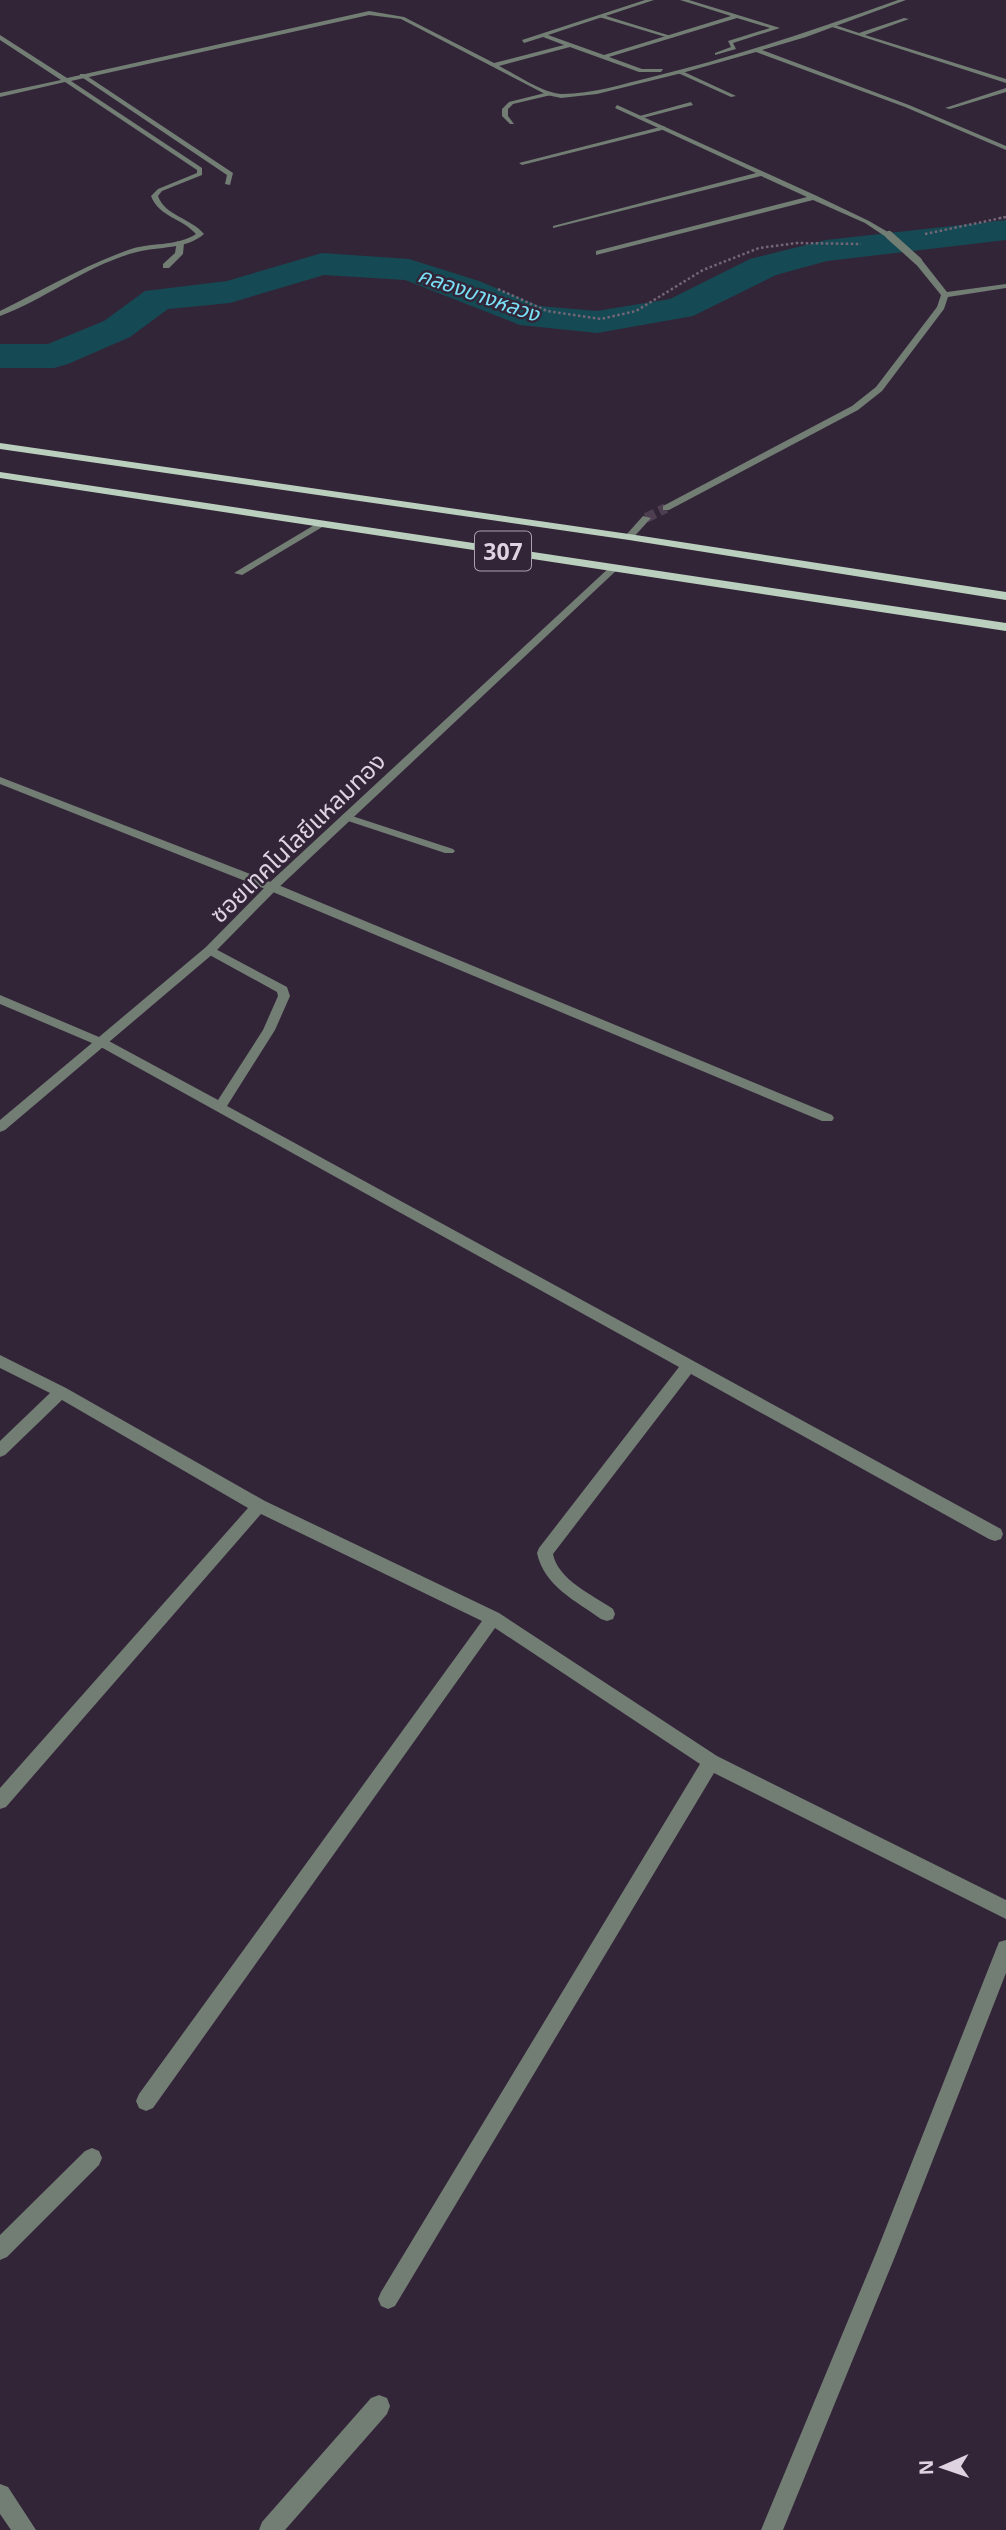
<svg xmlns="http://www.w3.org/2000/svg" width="1006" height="2530" viewBox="0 0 1006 2530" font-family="'Noto Sans','Noto Sans Thai',sans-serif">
  <rect width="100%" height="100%" fill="#332538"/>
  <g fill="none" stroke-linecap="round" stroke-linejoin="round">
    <path fill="#154a54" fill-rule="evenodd" d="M1006,220V240L827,261L776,275L693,316L597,333L520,325L405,280L324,275L230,303L168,309L130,337L68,364L54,368H0V344H48L104,321L145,291L227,281L322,253L409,259L479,281L539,306L597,311L670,299L750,259L826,240Z"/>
    <path stroke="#4d3f51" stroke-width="10" stroke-dasharray="10 5" stroke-linecap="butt" d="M646,518L666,508"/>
    <path stroke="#736677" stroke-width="2" stroke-dasharray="2.5 2.5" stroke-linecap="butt" d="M999,218L1006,217"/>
    <path stroke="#736677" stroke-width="2.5" stroke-dasharray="2.5 2.5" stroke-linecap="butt" d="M925,234L1006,217
      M498,289L547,311L601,319L636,311L703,270L759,248L797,243L861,244"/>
    <path fill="#727d74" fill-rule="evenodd" d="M599,15H603L674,37L669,38L599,17Z
      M904,18L909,19L865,35L1006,79V83L829,26L832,24L859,33Z
      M678,71H682L736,96L731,97L678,73Z
      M80,74H84L233,173L230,185L225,184L227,175L80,76Z
      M1006,88V92L950,109L945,108Z
      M549,92L551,95L513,104L508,109V116L514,124H510L502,116V109L509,102Z
      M691,102L693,105L639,119L636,117Z
      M664,126L666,129L522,165L519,163Z
      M177,241L184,243L183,254L169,268H163V264L175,253Z
      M321,521L324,522V526L242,575L234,573Z
      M0,777L276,884L832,1115L834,1118L832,1121H822L268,890L0,784Z
      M346,814L453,849L455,851L453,853H445L342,819V815Z
      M210,946L287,987L290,996L275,1030L227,1106L1001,1529L1003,1534L1001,1539L995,1541L989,1539L691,1374L553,1554C558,1580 593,1595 613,1609L615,1614L613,1619L607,1621L601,1619C576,1601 544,1586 537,1553L539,1548L679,1367L99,1046L97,1043L99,1040H107L218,1100L263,1030L278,996L277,992L206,953L204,950Z"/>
    <path fill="#727d74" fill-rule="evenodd" d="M645,0H654L548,35L604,55L731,16L680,0H689L780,28L733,43L736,49L715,55V53L731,47L728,41L770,28L737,18L609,57L642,69H663L661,72H639L570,47L499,66C515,74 544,94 562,94C592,94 623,84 652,77C735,57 817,29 898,0H906L806,37L762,50L909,105L1006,146V150L905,107L756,52L682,73L597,94L561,98L547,95L401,19L369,15L71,81L202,168V175L162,191L158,196C165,216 191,218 204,234C186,250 159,246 137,252C89,264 46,299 0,316V311C42,290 84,266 128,250C149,242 177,247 196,234C182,218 159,217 151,196L158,189L197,173V170L65,82L0,97V93L61,80L0,40V35L67,78L369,11L404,17L494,63L564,45L543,37L524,43L522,40Z
      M617,105L817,196L869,221L893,235L886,237L865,223L813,200L596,255V251L807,197L761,176L553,228V226L756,173L615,108Z
      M915,259H921L947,292L1006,284V288L948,297L944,309L882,391L858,410L669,510H663V506L852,406L876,387L937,307L941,295L915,263Z
      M643,516L651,518L632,539H626V535Z
      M611,566L619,568L276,890L214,953L109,1042L107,1046L103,1047L5,1130L0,1132V1120L92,1043L0,1004V995L99,1037L206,947L268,884Z
      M0,1355L66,1388L265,1501L499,1613L717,1756L1006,1900V1919L714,1773L395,2306L388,2309L381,2306L378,2299L381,2292L700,1764L495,1628L153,2108L146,2111L139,2108L136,2101L139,2094L482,1621L261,1514L6,1807L0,1809V1788L248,1508L62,1400L5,1455L0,1457V1441L50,1393L0,1368Z
      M1006,1940V1973L896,2254L783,2530H761L876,2253L999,1942Z
      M92,2148L99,2151L102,2158L99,2165L7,2257L0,2260V2235L85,2151Z
      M379,2395L387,2398L390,2406L387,2414L285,2530H259L262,2522L371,2398Z
      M0,2484L8,2487L36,2530H11L0,2514Z"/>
    <path fill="#bacfbd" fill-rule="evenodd" d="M0,443L629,534L1006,592V600L629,540L0,449Z
      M0,472L1006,623V631L0,478Z"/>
    <path stroke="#727d74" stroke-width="8" d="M889,235L918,261"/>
  </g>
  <g text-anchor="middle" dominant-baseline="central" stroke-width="5" stroke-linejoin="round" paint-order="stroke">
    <g font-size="21" font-style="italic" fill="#79e0f6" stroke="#332538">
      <text transform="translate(479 294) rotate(19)">คลองบางหลวง</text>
    </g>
    <rect fill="#332538" stroke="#aba0ae" stroke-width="2" x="475" y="531.5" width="56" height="39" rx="5"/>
    <g font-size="23" font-weight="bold" fill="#ded4e1">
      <text x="503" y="551">307</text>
    </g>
    <g font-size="24" fill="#ded4e1" stroke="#332538">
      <text transform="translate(297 837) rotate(-44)">ซอยเทคโนโลยีแหลมทอง</text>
    </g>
  </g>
  <g transform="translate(943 2467) rotate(268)" stroke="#332538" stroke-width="5" paint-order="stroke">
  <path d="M0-5L12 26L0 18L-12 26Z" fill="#ded4e1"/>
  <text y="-10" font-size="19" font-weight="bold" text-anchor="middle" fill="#ded4e1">N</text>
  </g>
</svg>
